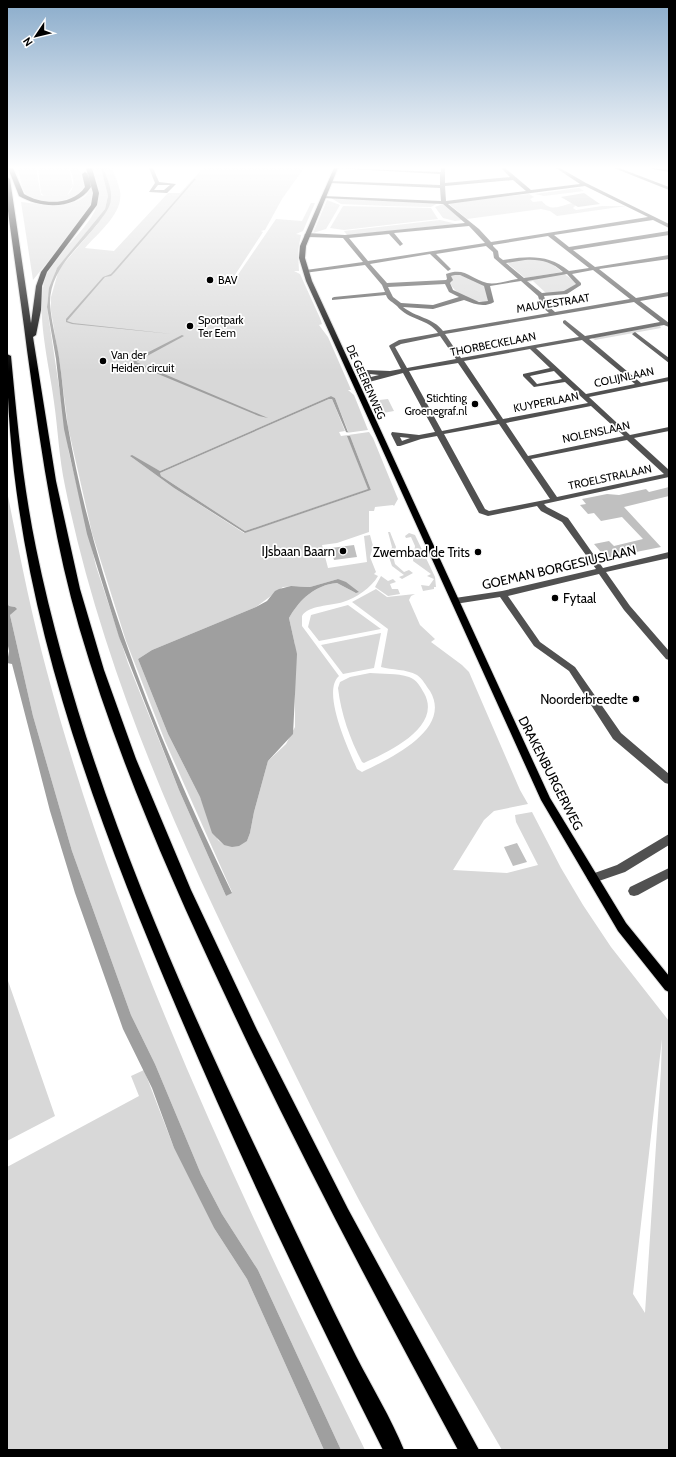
<svg xmlns="http://www.w3.org/2000/svg" width="676" height="1457" viewBox="0 0 676 1457" font-family="Cabin,sans-serif">
  <rect width="100%" height="100%" fill="#fff"/>
  <path fill="#d8d8d8" fill-rule="evenodd" d="M18,168H36L41,195L44,196L41,193L38,168H69L73,186L67,195C77,187 73,178 70,168H79L84,187C78,203 37,206 26,194C21,189 20,175 18,168Z
    M92,168H101L108,196L105,209L56,270L48,298L47,307L69,453L96,566L128,663L179,790L226,896L232,892L165,741L126,641L92,533L68,427L60,365L51,311V297L59,269L96,226L108,208L111,198L103,168H112C115,175 118,183 120,191C124,213 98,233 85,248L114,251L168,193H180L203,168H304L282,199L265,230L261,231L263,232L231,281L235,279L276,219L302,221L311,203H315L303,231L296,234L301,235L298,251L299,271H294L300,274L320,318L322,324L319,325L328,337L349,385L351,390H348L354,395L368,430L346,433L348,431L335,398L331,396L160,471L130,456L174,488L244,533L371,490L350,436L369,489L245,531L161,476L160,473L329,399H332L345,431L339,432L341,436L369,432L373,438L398,499L394,506L393,505L375,507L374,511H369V532L337,543L322,545L328,568L367,562L364,536L370,535L373,546L370,557L376,572L374,574L378,576C371,588 356,598 343,602C331,606 308,605 302,616V626L339,676C321,692 349,750 357,769L362,772C389,759 453,730 430,691C426,686 423,679 417,675C406,669 392,670 381,667L388,629L352,602L376,589L387,597L415,594L411,596L409,600L420,625L435,639L431,642L462,665L469,672L520,790L528,804L494,811L484,820L453,870L507,873L538,865L516,822L515,815L532,812L561,868L583,905L611,947L669,1021V1450H502C454,1367 404,1284 359,1200C327,1140 297,1078 267,1017C182,848 103,672 65,486C59,458 58,430 54,402C50,368 34,308 46,276C57,249 98,224 99,195C99,186 95,176 92,168ZM338,579L356,593L337,583C315,585 300,599 289,618L295,645V727L286,744L268,761L254,812L250,833L247,841L224,845L218,840L200,797L168,734L138,659L152,650L256,607L283,587L299,586L310,587ZM662,1039L661,1069L645,1313L633,1294Z
    M89,178C93,191 94,198 89,211L33,280L21,202C41,204 97,213 89,178Z
    M579,188L584,191L544,196L535,194Z
    M529,194L534,197L530,199L533,202L542,201C551,213 561,205 573,203L576,205L573,208L576,210L602,206H626L557,216L550,211L541,209L467,219L448,203Z
    M331,198L438,203L431,207L388,206L341,204Z
    M327,200L340,205L326,229L313,233Z
    M443,204L462,220L455,221L443,218L435,207Z
    M343,206L431,208L438,219L344,230L330,228Z
    M440,220L457,224L347,235L344,231Z
    M533,258L547,260L562,272L525,278L506,262Z
    M458,274L485,285L489,301C475,304 456,296 450,283L452,282L450,276Z
    M564,274L575,281L576,285L566,291L547,294L533,281L528,282L525,280Z
    M656,326H660L661,328L595,340L592,338Z
    M388,399L394,411L383,413L384,416H378L371,401Z
    M7,491C19,552 31,613 47,672C119,943 242,1199 365,1450H341L258,1270L222,1214L201,1174L155,1064L131,1015L72,851L33,716L10,615L15,607L9,606L7,603Z
    M388,532H390L396,547L393,556L395,564L404,572L409,570L413,573L402,579L399,577L404,575L392,566L389,557L392,547Z
    M409,533L415,535L435,577L436,587H434V589L423,591L421,585L429,586L434,579L427,576L431,574L413,561L415,546L411,537L406,538L405,536Z
    M381,576L388,581L393,579L396,582L390,584L392,589H398L400,594L388,596L375,587Z
    M348,605L381,629L319,641L308,627L311,615Z
    M381,633L374,668L343,674L321,645Z
    M370,673C382,674 397,673 409,677C417,680 420,686 424,693C443,727 388,752 364,763L362,762C350,739 341,714 338,688L340,682L350,677Z
    M7,978L55,1116L7,1141Z
    M144,1070L174,1148L214,1228L247,1279L324,1450H7V1167L139,1096L131,1076Z"/>
  <path fill="#9f9f9f" d="M101,168H103C106,176 112,188 111,198C111,207 104,215 99,222C80,247 50,268 50,303C51,324 58,344 60,365C63,385 64,406 68,427C96,587 161,747 232,893L226,896L179,790L119,637L87,534L64,429L56,359L47,307L48,298L49,288L57,268L105,209L108,196Z
    M194,179H196L115,272L111,276L105,277L67,321L73,323L172,334L72,324L66,322V319L103,277L111,274Z
    M182,335L184,336L136,362L268,418L259,416L134,364L133,360Z
    M331,396L335,398L348,432H346L332,399H329L160,473L161,476L245,531L368,489L347,436H350L371,490L245,533L174,488L130,456L132,455L160,471Z
    M338,579L346,582L359,592L356,593L337,583C315,585 300,599 289,618L297,654L293,734L268,761L254,812L250,833L247,841L239,846L232,847L224,845L212,833L200,797L168,734L138,659L152,650L256,607L267,601L275,591L279,589L291,586L310,587Z
    M7,603L9,606L15,607L17,609L10,615L33,716L72,851L131,1015L155,1064L201,1174L222,1214L258,1270L341,1450H324L247,1279L214,1228L174,1148L152,1088L123,1029L75,893L50,811L12,664L7,663L9,651L7,641Z"/>
  <path fill="#c0c0c0" d="M584,193L600,204L578,207L561,197Z
    M669,487V496L624,507L661,547L606,558L594,544L609,541L614,546L643,539L622,517L601,521L594,513L588,514L580,505L586,504L582,499L607,494L619,495L646,489L649,492Z
    M354,545L357,557L334,560L331,548Z
    M517,843L527,862L513,866L504,847Z"/>
  <g fill="none" stroke-linecap="round" stroke-linejoin="round">
    <defs>
      <path id="major" d="M334,168H338L306,246L305,258L312,281L550,798L626,923L669,976V992L665,990L618,931L541,800L306,281L299,258L300,246Z"/>
      <path id="highway" d="M8,168H13L24,194C42,205 72,206 85,187L82,174L85,172L88,174L91,187C76,210 41,209 19,196Z
        M86,168H92L99,193L97,205L47,272L42,286L41,310L36,335L33,337L56,481L80,589L104,670L136,759L191,890L257,1030L348,1209L479,1450H458C377,1300 297,1150 225,995C169,876 116,754 79,627C53,537 40,443 27,350C21,301 13,252 7,203V177L10,179L31,323L36,286L41,272L91,205L93,193Z
        M7,354L11,356C17,420 23,485 36,548C82,771 176,982 274,1186C301,1243 328,1300 356,1356C372,1387 391,1418 404,1450H383C310,1305 240,1158 177,1009C89,802 7,581 7,354Z"/>
    </defs>
    <use href="#major" stroke="#dbdbdb" stroke-width="2"/>
    <use href="#highway" stroke="#dbdbdb" stroke-width="2"/>
    <path fill="#515151" fill-rule="evenodd" d="M149,168H153L159,182L176,184L167,193L149,192L155,183ZM158,185H170L164,190H154Z
      M334,168L441,172V168H445V183L510,177L501,168H505L531,190L580,184L556,168H560L586,183L669,224V228L653,220L554,235L569,247L669,231V235L573,250L595,267L669,255V259L599,269L636,298L669,292V296L640,301L669,323V327L664,325L589,339L641,383L669,377V381L589,397L630,435L669,427V431L634,438L669,470V477L544,504L547,507L568,518L603,568L669,552V558L606,572L630,606L669,651V660L666,659L624,610L599,574L508,596L540,642L575,667L621,733L669,774V784L665,783L613,739L569,671L534,646L500,597L455,604L451,601L455,598L502,591L596,569L562,522L541,511L537,506L488,516L479,513L437,436L421,439L400,446H397L391,434L392,432L419,435L435,432L403,373L369,382L366,380L363,372L366,370L390,371L401,369L389,346L390,345L399,340L438,333C429,319 408,320 397,306C393,302 388,301 386,295L332,300V298L334,297L385,292L382,285L365,265L304,273V271L306,270L363,262L343,238L307,237L304,235L307,233L345,235L465,223L443,204L323,198L321,197L323,196L441,201L440,188L330,183L328,182L330,181L440,185V174ZM513,180L526,191L446,201L445,186ZM585,186L648,217L491,242L479,229L448,204ZM469,226L485,243L368,261L349,238L389,234L400,246L403,244L394,233ZM548,236L589,268L569,271C549,254 527,256 503,260L499,257L498,251L493,246V245ZM486,246L493,252L494,258L518,279C509,280 496,285 487,283C470,279 466,267 446,274L447,279L446,280L387,283L370,264L430,254L448,271L451,269L436,254ZM525,260C540,259 552,262 563,272L524,278L506,263ZM593,270L630,299L555,312L547,305L544,296L567,294L581,285V283L572,274ZM567,274L576,284L564,291L542,293L527,281ZM455,275H460L484,286L488,301L479,302L453,290L450,283L453,280L451,276ZM521,281L538,296L541,306L549,313L443,331C434,318 415,317 403,307L433,309L464,300C474,304 484,308 494,302L490,286ZM445,284L449,292L459,297L433,305L401,303L393,297L388,287ZM634,302L660,322L585,336L565,320L563,321V323L579,337L461,358L445,334ZM440,336L456,359L407,368L395,347L401,344ZM582,340L635,384L586,394L536,348ZM530,349L550,368L523,374V376L534,387L565,382L588,403L503,419L464,361ZM458,363L497,420L442,431L409,371ZM554,371L562,379L537,384L530,376ZM370,374L379,375L371,377ZM591,406L624,436L528,456L506,423ZM499,424L550,499L489,511L485,509L444,434ZM400,437L410,438L402,441ZM627,440L664,474L557,497L531,459Z
      M614,168H619L669,187V190Z
      M651,168L669,170V172L653,169Z
      M635,332L669,358V363L633,335L632,334Z
      M669,834V845L625,872L593,883L589,881L587,878L589,875L617,865Z
      M669,868V878L638,895L634,896L630,895L628,891L630,887Z"/>
    <use href="#major" fill="#000" fill-rule="evenodd"/>
    <use href="#highway" fill="#000" fill-rule="evenodd"/>
  </g>
  <linearGradient id="sky" x2="0" y2="1"><stop stop-color="#8baccb"/><stop offset="0.45" stop-color="#fff"/><stop offset="1" stop-color="#fff" stop-opacity="0"/></linearGradient>
  <rect width="676" height="372" fill="url(#sky)"/>
  <g fill="#000" stroke="#fff" stroke-width="1.5">
    <circle cx="210" cy="280" r="4"/>
    <circle cx="190" cy="326" r="4"/>
    <circle cx="103" cy="361" r="4"/>
    <circle cx="475" cy="404" r="4"/>
    <circle cx="343" cy="551" r="4"/>
    <circle cx="478" cy="552" r="4"/>
    <circle cx="555" cy="598" r="4"/>
    <circle cx="636" cy="699" r="4"/>
  </g>
  <g text-anchor="middle" dominant-baseline="central" stroke-width="3.5" stroke-linejoin="round" paint-order="stroke">
    <g font-size="11" fill="#000" stroke="#fff" text-anchor="start">
      <text x="218" y="280">BAV</text>
      <text x="198" y="320">Sportpark<tspan x="198" dy="13">Ter Eem</tspan></text>
      <text x="111" y="355">Van der<tspan x="111" dy="13">Heiden circuit</tspan></text>
      <text x="467" y="398" text-anchor="end">Stichting<tspan x="467" dy="13">Groenegraf.nl</tspan></text>
    </g>
    <g font-size="11" fill="#000" stroke="#fff">
      <text transform="translate(553 303) rotate(-9)">MAUVESTRAAT</text>
      <text transform="translate(493 344) rotate(-11)">THORBECKELAAN</text>
      <text transform="translate(624 377) rotate(-12)">COLIJNLAAN</text>
      <text transform="translate(366 382) rotate(66)">DE GEERENWEG</text>
      <text transform="translate(546 402) rotate(-11)">KUYPERLAAN</text>
      <text transform="translate(596 432) rotate(-12)">NOLENSLAAN</text>
      <text transform="translate(610 477) rotate(-12)">TROELSTRALAAN</text>
    </g>
    <g font-size="13" fill="#000" stroke="#fff" text-anchor="end">
      <text x="335" y="551">IJsbaan Baarn</text>
      <text x="470" y="552">Zwembad de Trits</text>
      <text x="563" y="598" text-anchor="start">Fytaal</text>
      <text x="628" y="699">Noorderbreedte</text>
    </g>
    <g font-size="13" fill="#000" stroke="#fff">
      <text transform="translate(559 567) rotate(-13)">GOEMAN BORGESIUSLAAN</text>
      <text transform="translate(551 773) rotate(63)">DRAKENBURGERWEG</text>
    </g>
  </g>
  <rect width="676" height="1457" fill="none" stroke="#000000" stroke-width="16"/>
  <g transform="translate(36 36) rotate(235)" stroke="#ffffff" stroke-width="3" paint-order="stroke">
  <path d="M0-3L7 15L0 10L-7 15Z" fill="#000000"/>
  <text y="-6" font-size="11" font-weight="bold" text-anchor="middle" fill="#000000">N</text>
  </g>
</svg>
